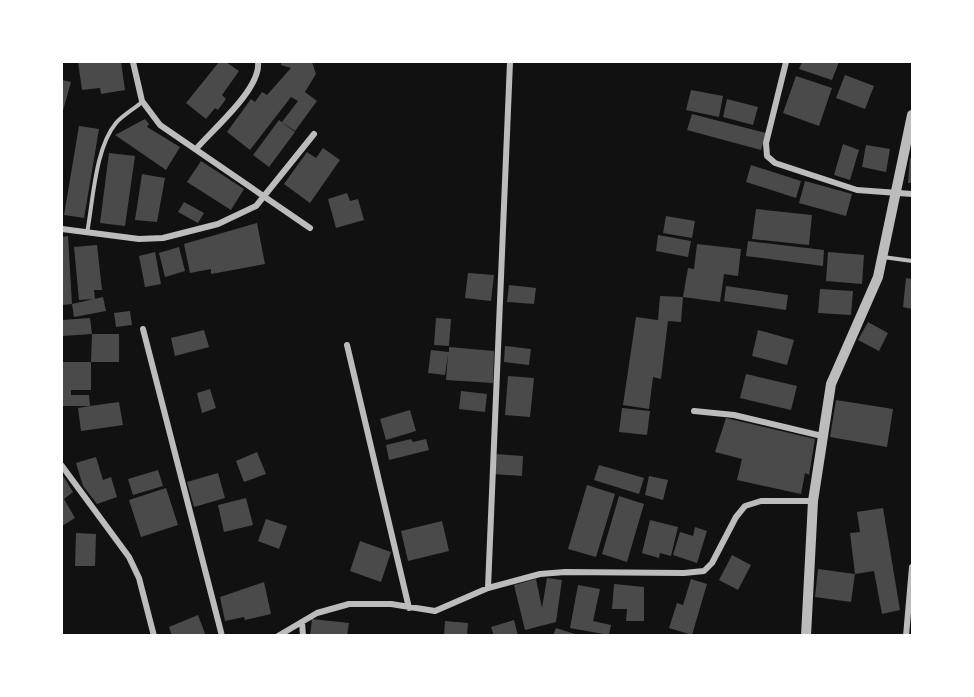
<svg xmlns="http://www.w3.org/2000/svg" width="974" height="697" viewBox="0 0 974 697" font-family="'DejaVu Sans',sans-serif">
  <rect width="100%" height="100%" fill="#111"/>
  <path fill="#4a4a4a" d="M78,62H121L125,90L101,94L100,88L82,90Z
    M219,62H226L239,71L222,95L226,99L218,110L215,108L206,119L186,103Z
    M281,62H312L316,74L305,92L317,101L295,131L282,122L298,101L291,97L250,150L227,132L251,99L255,102L262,92L267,95L291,68L281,65Z
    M802,62H839L832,80L799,69Z
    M845,75L874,86L865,109L836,98Z
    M796,76L832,88L819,126L783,113Z
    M62,80L71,82L62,114Z
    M691,90L723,96L719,117L686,110Z
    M727,99L758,107L753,125L723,117Z
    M692,114L766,133L761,150L687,130Z
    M145,119L149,124L147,127L180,147L166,170L115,135Z
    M279,120L295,132L269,167L253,155Z
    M79,126L99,129L84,218L64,215Z
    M843,144L859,150L850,180L834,175Z
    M866,145L890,149L886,172L862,167Z
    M323,148L340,160L310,203L284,184L307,152L316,158Z
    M109,153L135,156L125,226L100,223Z
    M910,158H912V183H908Z
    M201,161L244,189L231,210L187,182Z
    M751,165L801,181L796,198L746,182Z
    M142,174L165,178L157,222L135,220Z
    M805,181L852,194L846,216L799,203Z
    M347,193L350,201L358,199L364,220L336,228L328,199Z
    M184,202L204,213L198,223L178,212Z
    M756,209L812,215L809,245L752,239Z
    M666,216L695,221L692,238L663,233Z
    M257,223L265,264L211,274V269L190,273L184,244Z
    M658,235L691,241L688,257L656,251Z
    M68,236L72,304L103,297L106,311L74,317L72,304L62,305V237Z
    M748,241L824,250L823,266L746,256Z
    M697,244L741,249L738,276L724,274L720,302L683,297L688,268L694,269Z
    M97,245L102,290H94L95,299L79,300L74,247Z
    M179,247L185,271L165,277L159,253Z
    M155,252L161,284L145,287L139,256Z
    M828,252L864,255L862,284L826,281Z
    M468,273L494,275L491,301L465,298Z
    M906,278L912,279V309L903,307Z
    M509,285L536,288L534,304L507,302Z
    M726,286L788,295L786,310L724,301Z
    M820,289L853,291L851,315L818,313Z
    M660,296L683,297L681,322L668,321L661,379L653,377L649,409L623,405L636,317L658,320Z
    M130,311L132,325L116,327L114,313Z
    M90,318L92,334L62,336V320Z
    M436,318L451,319L449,346L434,345Z
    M868,322L888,333L879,351L858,340Z
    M204,330L209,347L175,356L171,338Z
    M758,330L794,340L787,365L752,356Z
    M92,334H119V362H91Z
    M505,346L531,349L529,365L504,362Z
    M449,347L494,351L493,383L446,380L448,354L445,375L428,373L431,350L449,352Z
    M62,362H91V390H71V395H89L90,406L119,402L123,425L81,431L78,408L90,406H62Z
    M746,374L797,386L791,410L740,398Z
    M508,376L534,378L530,417L505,415Z
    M210,389L216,408L202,413L197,393Z
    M461,391L487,394L485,412L459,409Z
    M836,400L893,409L887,447L830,437Z
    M622,408L650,411L647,435L619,432Z
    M410,410L416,431L386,440L380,419Z
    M726,418L815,439L809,475L805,473L801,494L737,480L742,459L715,452Z
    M411,439L413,442L426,439L429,450L389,460L386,445Z
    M257,452L266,474L244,482L236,461Z
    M494,454L523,456L522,476L493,474Z
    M96,457L103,480L111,477L117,497L97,504L83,486L76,463Z
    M599,465L644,478L639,494L594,480Z
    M158,470L163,486L133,495L128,479Z
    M218,473L225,498L194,507L187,482Z
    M62,474L73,492L64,499L75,518L62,526Z
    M649,476L668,480L663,500L645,495Z
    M587,485L615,494L596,557L568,549Z
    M166,488L178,525L141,537L129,500Z
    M619,496L644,504L627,562L602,554Z
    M246,498L253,525L224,532L218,505Z
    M883,508L900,610L882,614L874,571L855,574L850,533L860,532L857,512Z
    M266,519L287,526L279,549L258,541Z
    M650,520L678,527L671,556L660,553L659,558L642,553Z
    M442,521L449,551L408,561L401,531Z
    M695,527L707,531L697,563L673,555L680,532L693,536Z
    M76,533L96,534L95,566H75Z
    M360,541L391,552L381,582L350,571Z
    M732,555L751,565L738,590L719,580Z
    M818,569L855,574L851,602L815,597Z
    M547,578L562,580L556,622L525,630L514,585L536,579L542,608Z
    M691,579L707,584L692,635L669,628L677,603L683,605Z
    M264,582L271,614L245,620L244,617L225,621L220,597Z
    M614,584L644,587V621H626L627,609H612Z
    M578,585L600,589L593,621L611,625L609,635L570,628Z
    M198,615L206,636H172L169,627Z
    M312,619L349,623L347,636H310Z
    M514,620L518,636H494L491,627Z
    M445,621L468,623L467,636H444Z
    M556,628L578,635V636H553Z"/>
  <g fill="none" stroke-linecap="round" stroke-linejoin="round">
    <path stroke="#bcbcbc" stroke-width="4" d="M87,233C93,202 95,148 116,123C123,115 134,109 142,102
      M883,257L912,261"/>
    <path stroke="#bcbcbc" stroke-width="6" d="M133,62L142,101L160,125L310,228
      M786,62L766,143L767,156L775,163L857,190L912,194
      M196,149C213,129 261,89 258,62
      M62,229L139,239L163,238L218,224L256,206L314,134
      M143,329L222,636
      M347,345L409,608
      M694,411L734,415L822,436
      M62,466L129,557L139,578L154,636
      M488,588L510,62
      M302,622L303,636
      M278,636L317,613L349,604H391L435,611L488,588L540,574L565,572L684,573L704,571L712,563L736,517L745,506L761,501H813
      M906,636L912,567"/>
    <path stroke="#bcbcbc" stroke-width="10" d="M806,636L813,501L831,384L878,277L912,115"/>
  </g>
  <rect width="974" height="697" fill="none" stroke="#ffffff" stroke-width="126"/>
</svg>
